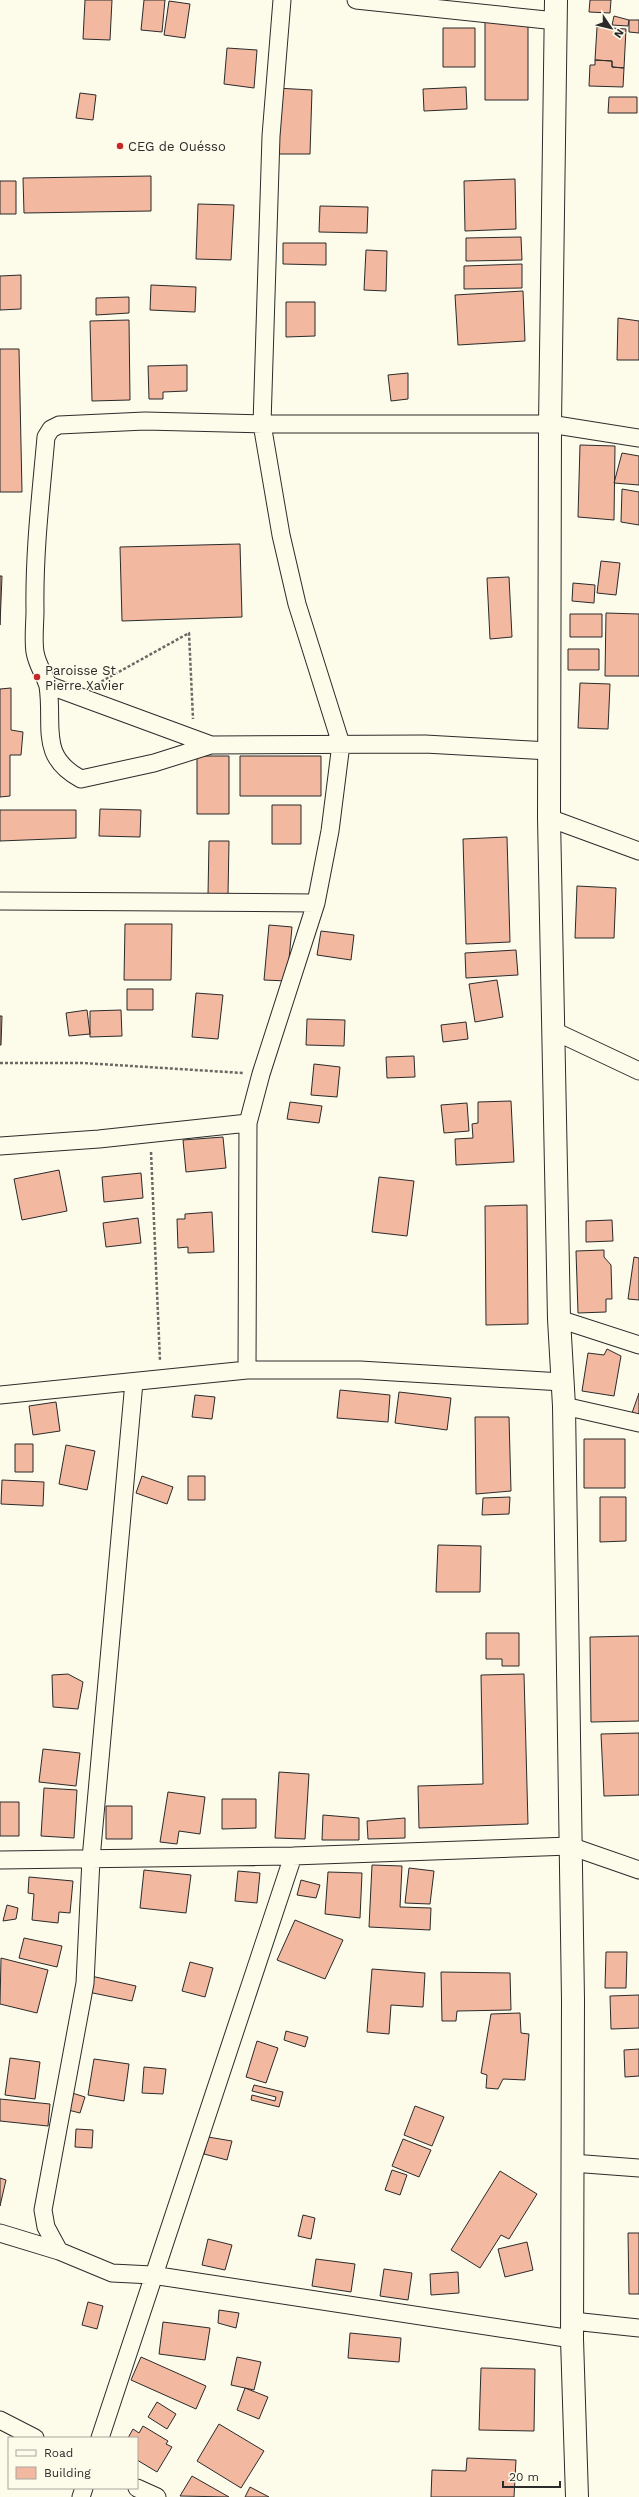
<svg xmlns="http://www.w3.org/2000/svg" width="639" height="2497" viewBox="0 0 639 2497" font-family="'Work Sans',sans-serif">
  <rect width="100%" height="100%" fill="#fdfbea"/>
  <path fill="#f2b8a0" stroke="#2b2b2b" d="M85,0H112L110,40L83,39Z
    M144,0H165L162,32L141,30Z
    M590,0H611L610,13L589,12Z
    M169,1L190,4L185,38L164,35Z
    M614,16L629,20L628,26L612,25Z
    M629,20H639V33L629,32Z
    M485,21H528V100H485Z
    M597,27L626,29L624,68L612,67V61L595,60Z
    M443,28H475V67H443Z
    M227,48L257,50L254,88L224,84Z
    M595,60L612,61V67L624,68L623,87L589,86L590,65H595Z
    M466,87L467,109L424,111L423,89Z
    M276,88L312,90L310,154H273Z
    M80,93L96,95L93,120L76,118Z
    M609,97H637V113H608Z
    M151,176V211L24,213L23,178Z
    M515,179L516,229L465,231L464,181Z
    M0,181H16V214H0Z
    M198,204L234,205L231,260L196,259Z
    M320,206L368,207L367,233L319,232Z
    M521,237L522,260L466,261V238Z
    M283,243H326V265L283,264Z
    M366,250L387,251L386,291L364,290Z
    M522,264V288L464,289V266Z
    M21,275V309L0,310V276Z
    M151,285L196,287L195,312L150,310Z
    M523,291L525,341L458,345L455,295Z
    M129,297V313L96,315V298Z
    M286,302H315V336L286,337Z
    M618,318L639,321V360H617Z
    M129,320L130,400L92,401L90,321Z
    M0,349H19L22,492H0Z
    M187,365V391L163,392V399H149L148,366Z
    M408,373V399L391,401L388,375Z
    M580,445L615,446L614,520L578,517Z
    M622,453L639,456V485L614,483Z
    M622,489L639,492V525L621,522Z
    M240,544L242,617L122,621L120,547Z
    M601,561L620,563L616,595L597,593Z
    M0,576H2L0,625Z
    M509,577L512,637L490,639L487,578Z
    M573,583L595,585L594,603L572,601Z
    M606,613L639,614V676H605Z
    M570,614H602V637H570Z
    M568,649H599V670H568Z
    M580,683L610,684L608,729L578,728Z
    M11,688V730L23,732L21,755H10V796L0,797V689Z
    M197,756H229V814H197Z
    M240,756H321V796H240Z
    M272,805H301V844H272Z
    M100,809L141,810L140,837L99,836Z
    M0,810H76V838L0,841Z
    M507,837L510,942L466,944L463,839Z
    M209,841H229L228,895H208Z
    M577,886L616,888L614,938H575Z
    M125,924H172L171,980H124Z
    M269,925L292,927L287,981L264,980Z
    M321,931L354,935L351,960L317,955Z
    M516,950L518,975L466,978L465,953Z
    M497,980L503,1017L475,1022L469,984Z
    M127,989H153V1010H127Z
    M196,993L223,995L218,1039L192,1037Z
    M87,1010L90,1034L69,1036L66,1013Z
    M121,1010L122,1036L90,1037V1011Z
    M0,1016H2L1,1045H0Z
    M307,1019L345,1020L344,1046L306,1045Z
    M466,1022L468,1039L443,1042L441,1025Z
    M414,1056L415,1077L387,1078L386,1057Z
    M314,1064L340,1067L337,1097L311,1095Z
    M511,1101L514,1162L456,1165L455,1139L473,1138L472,1124L478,1123V1102Z
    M290,1102L322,1106L319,1123L287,1119Z
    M467,1103L469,1131L444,1133L441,1105Z
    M223,1137L226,1168L186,1172L183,1140Z
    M59,1170L67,1211L22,1220L14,1179Z
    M141,1173L143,1198L104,1202L102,1177Z
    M379,1177L414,1181L407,1236L372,1232Z
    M527,1205L528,1324L486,1325L485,1206Z
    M212,1212L214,1252L188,1253V1247L178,1248L177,1219H185V1214Z
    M138,1218L141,1243L106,1247L103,1223Z
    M612,1220L613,1241L586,1242V1221Z
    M604,1250V1257L611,1265L612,1299H606V1312L578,1313L576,1251Z
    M634,1257L639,1258V1300L628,1299Z
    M607,1349L621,1356L614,1396L582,1391L588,1353L604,1355Z
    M340,1390L390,1395L388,1422L337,1418Z
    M399,1392L451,1398L447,1430L395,1423Z
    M639,1393V1416L632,1413Z
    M195,1395L215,1397L212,1419L192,1417Z
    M56,1402L60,1431L33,1435L29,1406Z
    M475,1417H509L511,1491L476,1494Z
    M584,1439H625V1488H584Z
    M15,1444H33V1472H15Z
    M66,1445L95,1451L87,1490L59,1484Z
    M142,1476L173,1487L167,1504L136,1493Z
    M188,1476H205V1500H188Z
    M2,1480L44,1482L43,1506L1,1504Z
    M510,1497L509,1514L482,1515L483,1498Z
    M600,1497H626V1541L600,1542Z
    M438,1545L481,1546L480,1592H436Z
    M486,1633H519V1666H502V1659H486Z
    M639,1636V1721L591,1722L590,1637Z
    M68,1674L83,1682L78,1709L53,1707L52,1675Z
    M524,1674L528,1824L419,1828L418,1786L483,1784L481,1675Z
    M639,1733V1795L604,1796L601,1734Z
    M43,1749L80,1753L76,1786L39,1782Z
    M279,1772L309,1774L305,1839L275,1838Z
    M44,1788L77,1790L74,1838L41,1836Z
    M168,1792L205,1797L200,1834L179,1831L177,1844L160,1842Z
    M222,1799H256V1828L222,1829Z
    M0,1802H19V1836H0Z
    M106,1806H132V1839H106Z
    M323,1815L359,1818V1840H322Z
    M405,1818V1838L368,1839L367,1821Z
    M372,1865L402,1866L400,1907L431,1908L430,1930L369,1927Z
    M409,1868L434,1871L430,1904L405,1903Z
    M144,1870L191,1875L186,1913L140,1908Z
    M238,1871L260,1873L257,1903L235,1901Z
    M328,1872L362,1873L360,1918L325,1914Z
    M29,1877L73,1881L70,1913L59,1912L58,1923L32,1920L34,1894L28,1893Z
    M301,1880L320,1885L316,1898L297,1895Z
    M7,1905L18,1908L16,1919L3,1921Z
    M295,1920L343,1940L325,1979L277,1960Z
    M24,1938L62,1946L57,1967L19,1958Z
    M606,1952H627L626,1988H605Z
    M1,1958L48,1970L37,2013L0,2004Z
    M190,1962L213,1968L205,1997L182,1991Z
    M372,1969L425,1973L423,2007L391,2005L389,2034L367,2032Z
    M441,1972L510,1973L511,2010L457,2011L456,2021H442Z
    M91,1976L136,1986L132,2001L88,1992Z
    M639,1995V2028L611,2029L610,1996Z
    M520,2013L521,2033L529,2034L525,2080L503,2079L498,2089L486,2088L487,2075L481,2073L491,2014Z
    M286,2031L308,2037L305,2047L284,2040Z
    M257,2041L278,2048L266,2083L246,2077Z
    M639,2049V2076L625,2077L624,2050Z
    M10,2058L40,2062L35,2099L5,2095Z
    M94,2059L129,2064L124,2101L88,2095Z
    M144,2067L166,2069L163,2094L142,2093Z
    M254,2085L283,2092L279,2107L251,2100L252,2095L275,2101L276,2097L252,2091Z
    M69,2092L85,2097L80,2113L64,2109Z
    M0,2099L50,2104L48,2126L0,2121Z
    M415,2106L444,2117L432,2146L404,2135Z
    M76,2129L93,2130L92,2148L75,2147Z
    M208,2137L232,2141L227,2160L204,2154Z
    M403,2139L431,2150L419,2177L392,2166Z
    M392,2170L407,2175L400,2195L385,2190Z
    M500,2171L537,2194L509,2239L501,2235L480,2268L451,2250Z
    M0,2178L6,2180L0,2206Z
    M303,2215L315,2218L311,2239L298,2236Z
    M628,2233H639V2294H629Z
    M208,2239L232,2245L225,2270L202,2265Z
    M527,2242L533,2270L505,2277L498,2249Z
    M316,2259L355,2264L351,2292L312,2286Z
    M384,2269L412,2273L408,2300L380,2296Z
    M458,2272L459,2293L431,2295L430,2274Z
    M88,2302L103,2306L97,2329L82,2325Z
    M219,2310L239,2313L236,2328L218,2323Z
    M163,2322L210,2328L205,2360L159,2354Z
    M350,2333L401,2338L399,2362L348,2358Z
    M141,2357L206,2386L196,2409L131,2380Z
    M237,2357L261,2362L254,2390L231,2385Z
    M481,2368L535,2369L534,2431L479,2430Z
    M245,2388L268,2397L259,2419L237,2410Z
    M157,2402L176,2414L167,2429L148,2417Z
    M219,2424L264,2451L241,2488L197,2461Z
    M143,2426L168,2441L166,2444L172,2447L157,2472L137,2460V2438H128L133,2429L139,2433Z
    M467,2458L516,2460L514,2497H431L432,2470L466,2471Z
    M192,2476L229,2497L180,2496Z
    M250,2487L269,2497H245Z"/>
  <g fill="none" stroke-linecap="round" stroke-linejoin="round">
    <defs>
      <path id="street" d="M356,0L556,21
        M48,685L211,745
        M550,751L425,744L211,745L154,763L81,779C38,756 54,726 48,686C45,675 37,665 35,652C33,639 35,624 35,610C34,552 41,494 46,437L51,429L59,425L145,421L262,424H550L639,438
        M549,818L639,851
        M0,901L316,903
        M552,1030L639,1071
        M0,1146L99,1139L248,1123
        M559,1319L639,1345
        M247,1370L248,1123L261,1074L316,903L330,831L341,744L297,604L281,535L262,424L271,136L282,0
        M134,1382L91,1859L85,1983L43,2210L46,2227L59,2251L112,2273L152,2275L572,2339
        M0,1395L247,1370H360L562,1382
        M564,1406L639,1423
        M0,1860L293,1856L570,1846L639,1870
        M572,2163L639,2168
        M0,2233L59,2251
        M573,2321L639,2328
        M0,2420L35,2438
        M100,2438L293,1856
        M137,2488L157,2497
        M81,2497L84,2488"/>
      <path id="highway" d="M556,0L550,424L549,818L559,1319L564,1406L573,2000L572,2339L577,2497"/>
    </defs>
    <use href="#street" stroke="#2b2b2b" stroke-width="19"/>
    <use href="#highway" stroke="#2b2b2b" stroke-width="24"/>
    <path stroke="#6a6964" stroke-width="2.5" stroke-dasharray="3 2" stroke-linecap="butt" d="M97,684L189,633L193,719
      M0,1063H83L243,1073
      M151,1152L160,1361"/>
    <use href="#street" stroke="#fdfbea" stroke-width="17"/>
    <use href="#highway" stroke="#fdfbea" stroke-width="22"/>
  </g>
  <g fill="#c62828" stroke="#fdfbea" stroke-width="1.5">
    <circle cx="120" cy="146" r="4"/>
    <circle cx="37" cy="677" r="4"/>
  </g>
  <g text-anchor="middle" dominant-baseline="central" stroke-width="3" stroke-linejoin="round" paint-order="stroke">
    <g font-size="13" fill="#2b2b2b" stroke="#fdfbea" text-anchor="start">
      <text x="128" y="146">CEG de Ouésso</text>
      <text x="45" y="670">Paroisse St<tspan x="45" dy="15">Pierre Xavier</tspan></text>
    </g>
  </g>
  <rect x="8" y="2437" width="130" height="52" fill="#fdfbea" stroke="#a9a89e"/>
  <rect x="16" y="2450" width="20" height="6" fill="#fdfbea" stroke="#a9a89e"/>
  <text x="44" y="2457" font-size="12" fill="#2b2b2b">Road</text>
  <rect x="16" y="2467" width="20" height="12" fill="#f2b8a0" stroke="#a9a89e"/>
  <text x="44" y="2477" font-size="12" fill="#2b2b2b">Building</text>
  <g transform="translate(611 28) rotate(125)" stroke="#fdfbea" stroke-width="3" paint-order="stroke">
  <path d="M0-3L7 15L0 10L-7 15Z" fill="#2b2b2b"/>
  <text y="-6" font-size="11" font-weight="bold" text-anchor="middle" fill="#2b2b2b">N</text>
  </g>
  <path d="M503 2481v6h57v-6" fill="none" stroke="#2b2b2b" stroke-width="2"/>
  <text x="509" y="2481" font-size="12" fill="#2b2b2b" stroke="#fdfbea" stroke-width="3" paint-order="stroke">20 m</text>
</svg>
